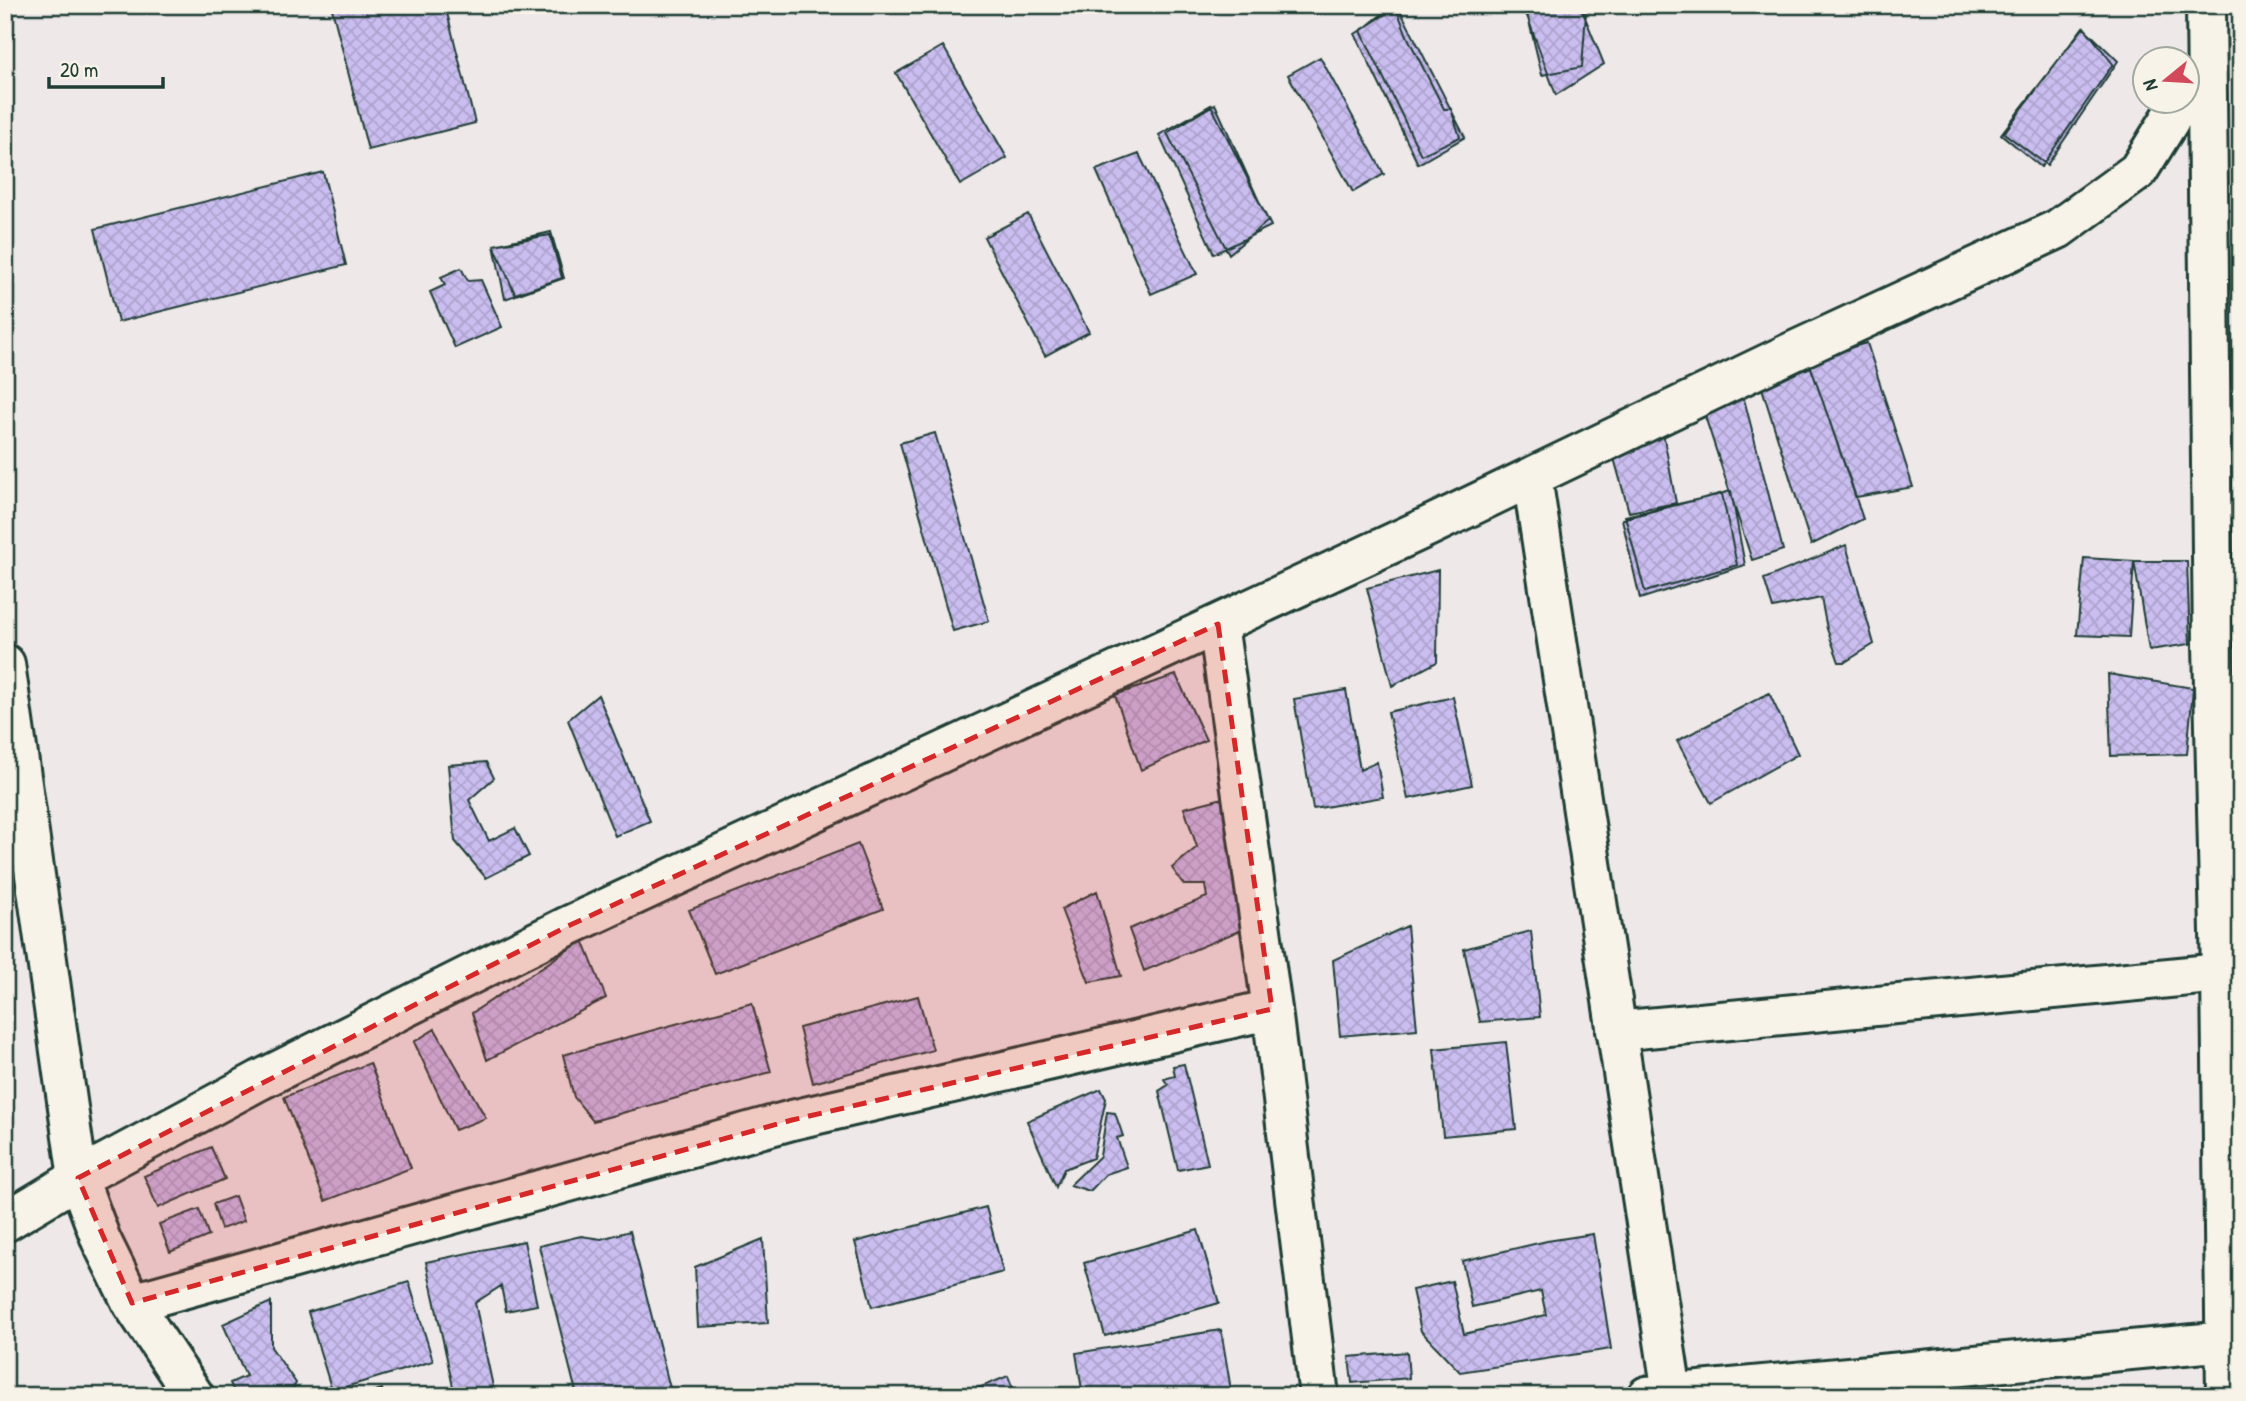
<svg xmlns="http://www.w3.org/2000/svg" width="2246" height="1401" viewBox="0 0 2246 1401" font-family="'Patrick Hand',sans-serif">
  <defs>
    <pattern id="building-cross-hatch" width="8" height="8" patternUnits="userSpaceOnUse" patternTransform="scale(1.75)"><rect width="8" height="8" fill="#cabdef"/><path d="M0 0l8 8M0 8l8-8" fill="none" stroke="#ada3ce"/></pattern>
  </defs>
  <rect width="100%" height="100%" fill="#eee8e9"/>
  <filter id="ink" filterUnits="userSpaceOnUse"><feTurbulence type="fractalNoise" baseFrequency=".0143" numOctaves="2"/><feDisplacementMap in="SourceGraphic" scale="14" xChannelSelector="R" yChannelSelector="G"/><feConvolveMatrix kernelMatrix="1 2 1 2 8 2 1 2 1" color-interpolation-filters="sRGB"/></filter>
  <g filter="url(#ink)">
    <path fill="url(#building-cross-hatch)" stroke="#1f3d34" stroke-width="2" d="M331,5H445L475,123L368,150Z
      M796,5H817L818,8L799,15Z
      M1393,5H1395L1408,38L1444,109H1451L1460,137L1421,155L1361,31Z
      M1523,5H1580L1604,64L1556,95Z
      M1525,5H1582L1586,13L1582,67L1542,75Z
      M1398,6L1465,137L1418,164L1355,34Z
      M2083,27L2118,61L2047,165L2004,133Z
      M2084,27L2113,64L2041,167L2001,134Z
      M943,46L1007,158L960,185L896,73Z
      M1320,57L1384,174L1353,192L1288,75Z
      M1215,104L1268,221L1229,254L1167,133Z
      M1211,105L1271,226L1214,254L1159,135Z
      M1139,154L1197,274L1151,294L1096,170Z
      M323,172L346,265L118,322L95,229Z
      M1028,214L1089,332L1045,356L984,237Z
      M551,232L564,278L505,299L494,245Z
      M550,235L562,278L515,294L494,245Z
      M461,268L468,281L481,280L502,327L455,348L430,292L445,285L441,277Z
      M1867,343L1913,487L1856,497L1808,359Z
      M1811,367L1863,519L1811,545L1762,388Z
      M1743,395L1783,550L1752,560L1701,404Z
      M1662,427L1676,503L1629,512L1609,440Z
      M935,433L989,621L953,631L900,443Z
      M1731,491L1745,565L1640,599L1622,519Z
      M1722,494L1737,565L1645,592L1625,516Z
      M1846,545L1874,644L1845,662H1839L1827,629L1821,598L1773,608L1764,579Z
      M2084,558L2134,561L2129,637L2077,635Z
      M2134,561H2187L2190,644L2149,650Z
      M1438,570L1437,662L1392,686L1367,588Z
      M2108,674L2193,688L2187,754L2111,756Z
      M1176,675L1206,740L1141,770L1115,695Z
      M1346,690L1360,770L1377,762L1383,797L1313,809L1294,699Z
      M1769,693L1798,754L1711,803L1677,741Z
      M598,695L650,821L615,836L568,720Z
      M1453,697L1472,785L1408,799L1388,712Z
      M486,762L494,778L469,800L489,841L515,828L529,856L486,878L455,841L448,765Z
      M1223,798L1253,925L1144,971L1129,929L1207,897L1205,885H1184L1172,868L1197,847L1184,808Z
      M858,844L883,909L715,974L689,910Z
      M1097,891L1121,976L1089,982L1061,909Z
      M1407,926L1417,1029L1340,1036L1333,960Z
      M1531,931L1540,1017L1480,1022L1464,949Z
      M583,940L606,998L487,1060L472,1013Z
      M918,996L933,1050L813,1083L799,1028Z
      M752,1003L771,1072L593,1121L574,1097L563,1055Z
      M435,1029L486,1118L455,1130L414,1042Z
      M1506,1042L1516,1129L1443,1136L1434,1049Z
      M370,1063L411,1168L325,1201L284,1097Z
      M1184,1064L1208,1164L1178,1170L1159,1091L1168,1085L1164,1079L1175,1076L1173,1066Z
      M1101,1089L1106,1099L1093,1158L1064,1169L1056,1187L1027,1121Z
      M1107,1112L1115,1113L1123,1136L1117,1138L1127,1167L1106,1174L1090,1191L1070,1185L1100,1156Z
      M211,1147L225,1179L158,1208L144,1176Z
      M235,1196L244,1221L221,1229L213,1204Z
      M986,1207L1003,1272L872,1307L855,1242Z
      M199,1209L209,1236L170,1252L159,1224Z
      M1198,1230L1219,1303L1105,1336L1084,1263Z
      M630,1231L672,1396H577L539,1246L581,1236L601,1239Z
      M1593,1234L1611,1349L1460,1372L1421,1331L1412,1290L1452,1281L1464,1334L1546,1315L1541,1291L1472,1307L1462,1261L1547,1241Z
      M763,1239L768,1323L698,1327L695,1267Z
      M524,1241L537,1305L506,1311L501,1286L475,1303L495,1396H455L426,1262Z
      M409,1282L433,1361L332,1391L308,1312Z
      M271,1302V1347L296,1383L289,1396H236L230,1383L246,1376L223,1324Z
      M1221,1330L1232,1396H1083L1076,1353Z
      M1407,1352L1409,1378L1352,1383L1349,1357Z
      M1008,1376L1016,1396H967L966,1393Z
      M382,1389L384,1396H358Z"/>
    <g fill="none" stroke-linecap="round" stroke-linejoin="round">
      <defs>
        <path id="minor" d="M2206,5L2213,645L2221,973L2226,1396
          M1532,477L1672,1393
          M1218,624L1272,1009L1319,1396
          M5,664L78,1178L101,1240L132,1303L194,1396
          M1616,1031L2221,973
          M5,1222L78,1178L260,1080L566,927L1427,527L1790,353L2058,229L2138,171L2181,102
          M132,1303L792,1120L1272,1009
          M1647,1396L2226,1341"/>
      </defs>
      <use href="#minor" stroke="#1f3d34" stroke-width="44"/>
      <use href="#minor" stroke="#f7f3e8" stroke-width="38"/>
    </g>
  </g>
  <path fill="#d62828" fill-opacity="0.2" stroke="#d62828" stroke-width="5" stroke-dasharray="14 9" stroke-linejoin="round" d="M1218,624L1272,1009L792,1120L132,1303L78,1178L566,927Z"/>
  <rect width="2246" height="1401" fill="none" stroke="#f7f3e8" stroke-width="28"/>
  <rect x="14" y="14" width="2218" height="1373" fill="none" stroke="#1f3d34" stroke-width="2.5" filter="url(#ink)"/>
  <g transform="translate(2166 80) rotate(252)"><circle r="33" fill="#f7f3e8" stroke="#a1aaa0" stroke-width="2"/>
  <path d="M0-5L12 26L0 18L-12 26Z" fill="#d1495b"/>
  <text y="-10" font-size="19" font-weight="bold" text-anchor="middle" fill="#1f3d34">N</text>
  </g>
  <path d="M49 77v10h114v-10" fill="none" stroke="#1f3d34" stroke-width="3.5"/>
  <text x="60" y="77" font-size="21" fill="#1f3d34" stroke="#f7f3e8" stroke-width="5" paint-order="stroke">20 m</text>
</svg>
